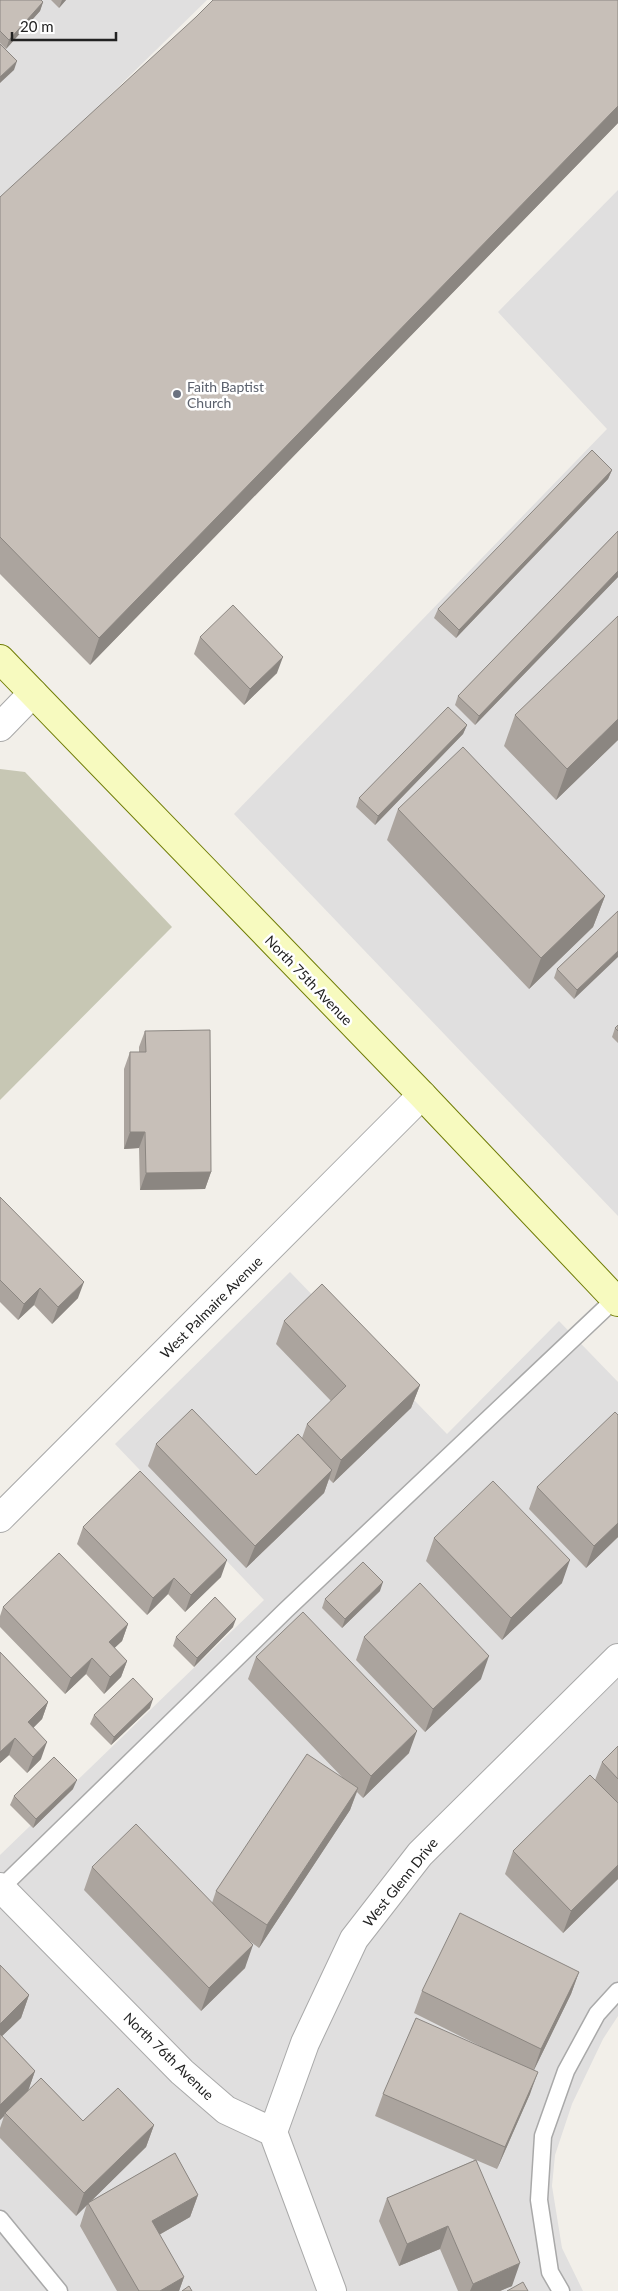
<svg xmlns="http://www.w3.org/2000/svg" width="618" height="2291" viewBox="0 0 618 2291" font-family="Lato,sans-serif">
  <rect width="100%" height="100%" fill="#f2efe9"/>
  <path fill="#e0dfdf" d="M0,0H207L0,203Z
    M618,190V1216L234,814L607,429L498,312Z
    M290,1272L447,1434L559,1321L618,1382V2016L603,2039L572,2104L555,2155L552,2186L562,2248L583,2291H0V1855L264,1600L115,1444Z"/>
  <path fill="#c7c7b4" d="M0,769L25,772L172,927L0,1100Z"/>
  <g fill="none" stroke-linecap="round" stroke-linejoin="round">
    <defs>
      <path id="service" d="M0,1889L286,1610L615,1299
        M0,2219L59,2291
        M561,2291L550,2272L539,2200L543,2136L566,2071L597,2014L618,1991"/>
      <path id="minor" d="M0,727L33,693
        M0,1518L422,1095
        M0,1887L182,2072L226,2110L273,2132L332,2291
        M273,2132L305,2043L354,1939L420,1854L618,1658"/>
      <path id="secondary" d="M0,659L422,1095L618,1302"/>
    </defs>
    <use href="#service" stroke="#a9a9a9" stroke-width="19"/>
    <use href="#minor" stroke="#a9a9a9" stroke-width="30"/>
    <use href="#secondary" stroke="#707d05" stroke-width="30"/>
    <use href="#service" stroke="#fff" stroke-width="16"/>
    <use href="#minor" stroke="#fff" stroke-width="28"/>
    <use href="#secondary" stroke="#f7fabf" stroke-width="28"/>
  </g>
  <path fill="#aba49e" d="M0,0L43,2L40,11L6,49L0,43Z
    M51,0H66L59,8Z
    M618,0V123L90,665L0,574V197Z
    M612,470L608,479L456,638L434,618L438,609Z
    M618,531V577L475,725L455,705L458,696Z
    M200,637L277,673L244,705L194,654Z
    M515,715L618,740L556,800L504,746Z
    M467,725L463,734L375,825L356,807L359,798Z
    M398,809L605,896L593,927L529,989L387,840Z
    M618,911L574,999L554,978L557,969Z
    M618,1025V1043L612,1037L615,1028Z
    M145,1031L211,1172L205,1189L140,1190L139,1148L124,1149V1069L130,1052H139V1047Z
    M0,1197L78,1298L52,1324L34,1305L18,1320L0,1302Z
    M284,1321L420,1385L411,1408L333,1483L329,1479L324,1493L246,1568L148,1466L156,1444L256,1475L302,1438L307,1424L331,1401L276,1344Z
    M618,1415V1537L586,1568L529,1509L537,1487Z
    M83,1527L221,1577L185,1612L168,1594L147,1615L77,1544Z
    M434,1538L562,1583L502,1640L426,1561Z
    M380,1591L342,1628L322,1608L325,1599Z
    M3,1607L128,1624L122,1641L114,1648L127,1661L121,1677L104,1694L86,1674L65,1694L0,1627V1616Z
    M233,1627L194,1667L173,1646L176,1637Z
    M364,1637L481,1679L425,1732L356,1660Z
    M0,1652L48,1702L42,1719L33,1728L41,1759L27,1773L9,1755L0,1763Z
    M256,1657L409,1753L363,1798L357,1792L350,1810L259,1948L248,1940L245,1968L201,2011L84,1890L92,1867L212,1903L216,1891L342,1777L248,1679Z
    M150,1708L111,1745L90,1724L94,1715Z
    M618,1746V1879L563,1933L505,1874L513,1851L595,1780L602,1762Z
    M73,1789L33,1828L10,1805L14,1796Z
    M0,1965L29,1995L21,2018L2,2036L35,2071L28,2091L41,2078L83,2121L118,2088L154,2125L146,2147L90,2202L175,2153L198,2195L190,2217L159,2235L184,2277L179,2291H117L80,2226L87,2204L76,2216L0,2138V2128L4,2116L0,2120Z
    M579,1972L571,1994L534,2070L530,2094L497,2169L476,2160L512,2286L500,2291H458L440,2249L399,2266L379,2221L387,2198L475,2160L375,2116L383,2094L486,2049L414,2013L422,1991Z"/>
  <path fill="#8b8681" d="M62,0H66L59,8Z
    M43,2L40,11L6,49L9,40Z
    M17,61L14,70L0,83V77Z
    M618,106V123L90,665L99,638Z
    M612,470L608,479L456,638L459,630Z
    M618,571V577L475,725L479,716Z
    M283,657L277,673L244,705L250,689Z
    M618,719V740L556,800L567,769Z
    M467,725L463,734L375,825L378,816Z
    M605,896L593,927L529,989L541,958Z
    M618,951V957L574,999L577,990Z
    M130,1132H145L139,1148L124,1149Z
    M211,1172L205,1189L140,1190L146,1173Z
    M84,1282L78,1298L52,1324L58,1307Z
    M40,1288L34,1305L18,1320L24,1304Z
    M420,1385L411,1408L333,1483L341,1460Z
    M332,1470L324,1493L246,1568L255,1546Z
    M618,1523V1537L586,1568L594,1546Z
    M227,1560L221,1577L185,1612L191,1595Z
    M570,1560L562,1583L502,1640L511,1618Z
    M174,1578L168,1594L147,1615L153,1598Z
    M383,1582L380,1591L342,1628L345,1619Z
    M236,1619L233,1627L194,1667L197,1658Z
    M128,1624L122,1641L103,1659L109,1642Z
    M489,1656L481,1679L425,1732L433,1709Z
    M92,1658L86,1674L65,1694L71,1678Z
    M127,1661L121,1677L104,1694L110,1677Z
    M153,1699L150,1708L111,1745L114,1737Z
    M48,1702L42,1719L22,1739L28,1722Z
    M417,1731L409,1753L363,1798L371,1776Z
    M15,1738L9,1755L0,1763V1752Z
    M47,1742L41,1759L27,1773L33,1757Z
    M77,1780L73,1789L33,1828L36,1819Z
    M358,1788L350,1810L259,1948L267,1925Z
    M618,1865V1879L563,1933L571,1911Z
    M253,1945L245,1968L201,2011L209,1988Z
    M579,1972L571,1994L533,2072L541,2049Z
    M29,1995L21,2018L0,2038V2024Z
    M35,2071L27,2094L5,2113L4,2116L0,2120V2105Z
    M538,2072L530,2094L497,2169L505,2147Z
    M154,2125L146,2147L76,2216L84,2193Z
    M198,2195L190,2217L143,2244L152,2221Z
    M448,2226L440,2249L399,2266L407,2244Z
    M520,2263L512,2286L500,2291H470L473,2284Z
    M184,2277L179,2291H160Z"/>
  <path fill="#c7bfb8" stroke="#8b8681" d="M0,0H41L43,2L9,40L0,31Z
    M213,0H618V106L99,638L0,537V197L196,17Z
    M0,44L17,61L0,77Z
    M592,450L612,470L459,630L438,609Z
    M618,531V571L479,716L458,696Z
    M233,605L283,657L250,689L200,637Z
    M618,616V719L567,769L515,715Z
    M448,707L467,725L378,816L359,798Z
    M463,747L605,896L541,958L398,809Z
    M618,911V951L577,990L557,969Z
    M618,1025V1031L615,1028Z
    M210,1030L211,1172L146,1173L145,1132H130V1052H146L145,1031Z
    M0,1197L84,1282L58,1307L40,1288L24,1304L0,1280Z
    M322,1284L420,1385L341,1460L307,1424L346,1386L284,1321Z
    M192,1409L256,1475L298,1434L332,1470L255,1546L156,1444Z
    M615,1412L618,1415V1523L594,1546L537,1487Z
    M140,1471L227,1560L191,1595L174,1578L153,1598L83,1527Z
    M493,1481L570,1560L511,1618L434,1538Z
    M59,1553L128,1624L109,1642L127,1661L110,1677L92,1658L71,1678L3,1607Z
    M363,1562L383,1582L345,1619L325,1599Z
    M420,1583L489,1656L433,1709L364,1637Z
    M215,1597L236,1619L197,1658L176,1637Z
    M303,1612L417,1731L371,1776L256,1657Z
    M0,1652L48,1702L28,1722L47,1742L33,1757L15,1738L0,1752Z
    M133,1678L153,1699L114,1737L94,1715Z
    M618,1746V1779L602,1762Z
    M307,1754L358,1788L267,1925L216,1891Z
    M54,1757L77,1780L36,1819L14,1796Z
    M590,1775L618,1803V1865L571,1911L513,1851Z
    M136,1824L253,1945L209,1988L92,1867Z
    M460,1913L579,1972L541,2049L422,1991Z
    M0,1965L29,1995L0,2024Z
    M416,2018L538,2072L505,2147L383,2094Z
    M0,2034L35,2071L0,2105Z
    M41,2078L83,2121L118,2088L154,2125L84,2193L5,2113Z
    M175,2153L198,2195L152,2221L184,2277L160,2291H139L88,2203Z
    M476,2160L520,2263L473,2284L448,2226L407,2244L387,2198Z
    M523,2282L528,2291H507Z
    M189,2286L192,2291H182Z"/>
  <circle fill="#6b7280" stroke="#fff" stroke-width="2" cx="177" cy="394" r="5"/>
  <g text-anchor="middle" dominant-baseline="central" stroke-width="5" stroke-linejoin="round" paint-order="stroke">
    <g font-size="14" fill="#5b616d" stroke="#fff" text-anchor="start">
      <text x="187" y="386">Faith Baptist<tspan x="187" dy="16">Church</tspan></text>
    </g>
    <g font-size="14" fill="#222" stroke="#fff">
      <text transform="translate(309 980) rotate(46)">North 75th Avenue</text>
      <text transform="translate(211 1307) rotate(-45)">West Palmaire Avenue</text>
      <text transform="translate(400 1882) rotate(-51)">West Glenn Drive</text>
      <text transform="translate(169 2056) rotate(44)">North 76th Avenue</text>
    </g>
  </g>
  <path d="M12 32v8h104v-8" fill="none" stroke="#222222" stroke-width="2.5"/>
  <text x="20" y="32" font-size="15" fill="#222222" stroke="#ffffff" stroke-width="4" paint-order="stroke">20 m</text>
</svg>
